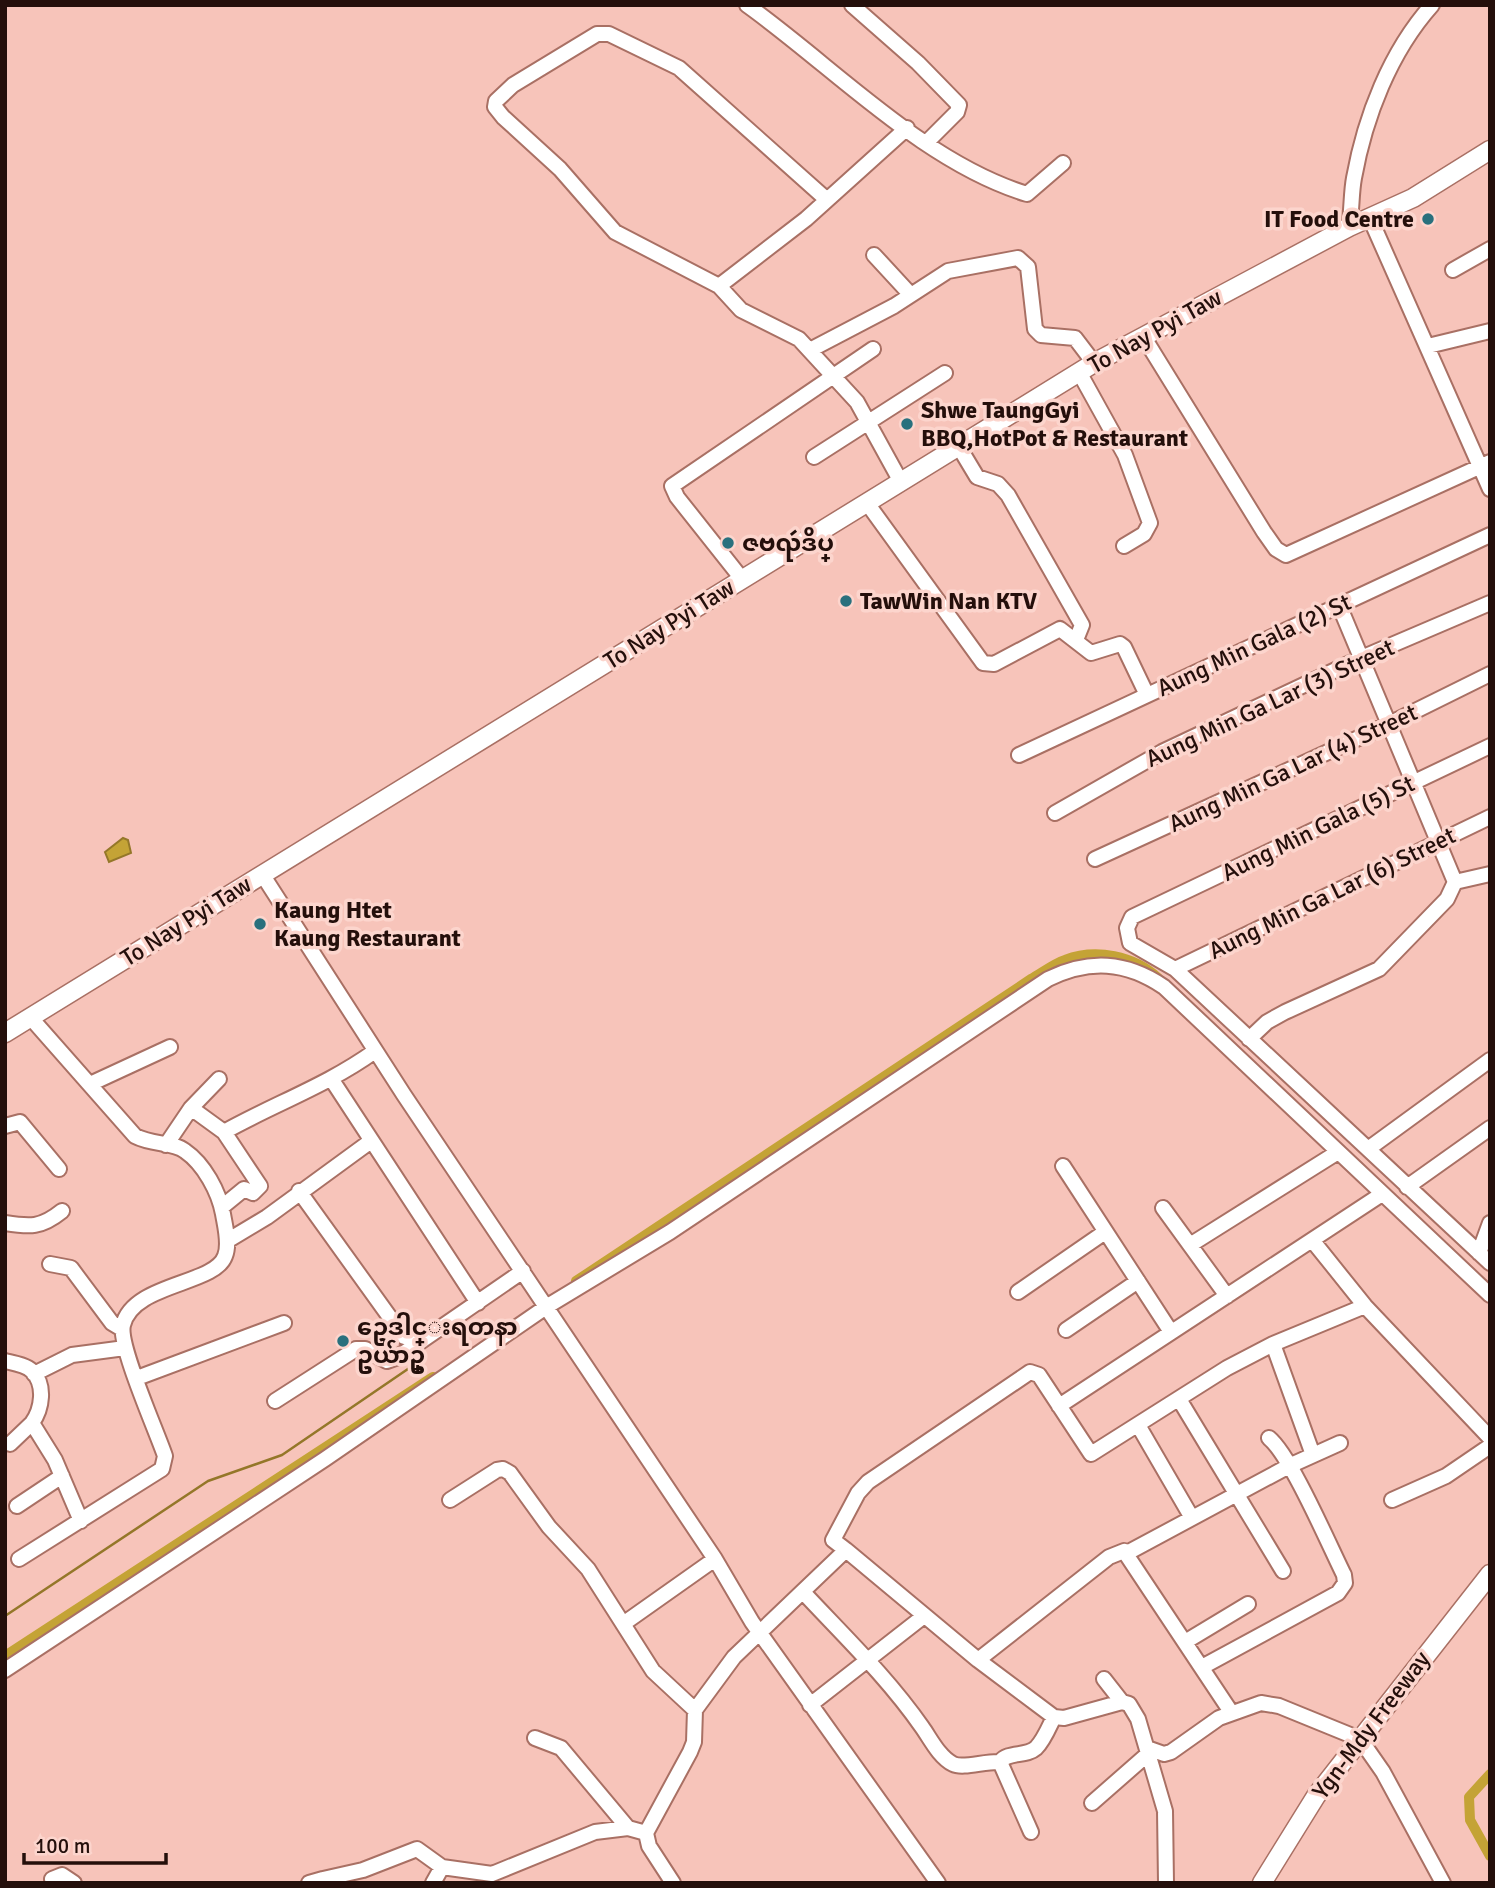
<svg xmlns="http://www.w3.org/2000/svg" width="1495" height="1888" viewBox="0 0 1495 1888" font-family="Signika,'Noto Sans Myanmar',sans-serif">
  <rect width="100%" height="100%" fill="#f7c4ba"/>
  <path fill="#c4a336" stroke="#947729" stroke-width="2" d="M123,838L128,840L131,853L109,862L105,852Z"/>
  <g fill="none" stroke-linecap="round" stroke-linejoin="round">
    <path stroke="#947729" stroke-width="2.5" d="M5,1616L208,1481L282,1455L424,1358"/>
    <path stroke="#c4a336" stroke-width="10" d="M576,1281L1031,979C1042,973 1053,964 1065,960C1096,948 1134,956 1158,978
      M5,1656L433,1377
      M1490,1774L1469,1797L1470,1820L1490,1856"/>
    <defs>
      <path id="minor" d="M747,5C835,68 923,162 1027,194L1063,163
        M852,5L918,63L959,105L957,112L926,143
        M826,199L679,68L609,34H597L513,85L496,101L495,107L503,117L560,169L615,232L719,286L741,310L799,339L857,402L901,482
        M1370,218L1490,489
        M1349,227C1352,211 1351,194 1354,178C1365,117 1390,52 1432,5
        M874,255L910,294
        M1453,270L1490,249
        M719,286L806,219L907,128
        M1143,336L1264,532L1276,549L1286,555L1490,462
        M1428,346L1490,331
        M810,350L894,306L948,271L1018,258L1028,267L1035,329L1041,335L1075,338L1094,363
        M1079,372L1125,455L1150,523L1144,534L1124,546
        M959,447L977,477L998,484L1008,495L1082,625L1076,640
        M814,457L945,373
        M867,503L983,663L994,664L1060,629L1091,653L1120,644L1124,647L1147,695
        M742,579L677,497L672,486L873,349
        M1490,746L1132,917L1127,928L1130,943L1175,969L1490,1263
        M1019,755L1490,535
        M1055,813L1162,752L1359,659L1490,603
        M1095,859L1389,724L1490,674
        M262,874L404,1095L715,1559L752,1622L938,1883
        M1455,882L1490,874
        M1175,969L1490,817
        M1249,1039L1267,1022L1285,1012L1379,969L1447,899L1455,882L1339,605
        M332,1080L478,1303
        M90,1084L170,1047
        M191,1108L224,1132L260,1186L253,1193L244,1189L222,1207
        M5,1126L20,1122L59,1169
        M224,1132C274,1104 328,1085 375,1051
        M166,1145L191,1108L219,1079
        M1368,1149L1490,1060
        M1063,1166L1171,1332
        M1407,1187L1490,1128
        M299,1191L404,1337L414,1336L418,1344
        M1163,1208L1227,1296
        M5,1223C30,1227 41,1228 62,1211
        M1312,1240L1365,1306L1490,1438
        M227,1241L267,1217L371,1141
        M1190,1245L1338,1152
        M1479,1253L1490,1223
        M50,1264L71,1268L112,1323L122,1329
        M1018,1292L1105,1232
        M1066,1330L1138,1281
        M1273,1344L1313,1455
        M5,1361C13,1363 26,1365 32,1371C46,1385 42,1409 32,1423L55,1460L81,1521
        M34,1374L72,1355L125,1348
        M137,1378L284,1323
        M1179,1399L1283,1571
        M275,1401L356,1349H365L387,1361L398,1357L523,1271
        M1059,1406L1382,1194
        M1138,1425L1192,1518
        M10,1444L32,1423
        M450,1500L497,1470L503,1469L510,1473L549,1527L588,1569L653,1671L695,1710
        M1392,1500L1446,1476L1490,1446
        M17,1506L62,1476
        M846,1550L833,1540L858,1493L868,1482L1030,1372L1039,1375L1091,1454L1227,1368L1273,1344L1365,1306
        M1127,1553L1289,1466L1340,1443
        M19,1559L162,1469L165,1456C157,1432 118,1345 123,1325C133,1283 215,1285 225,1256C230,1244 225,1226 223,1214C219,1192 204,1164 185,1151C174,1142 152,1145 135,1136L31,1018
        M803,1592C845,1637 887,1677 922,1727C930,1738 939,1757 953,1764C963,1769 985,1761 1000,1762C1008,1751 1026,1757 1036,1748C1044,1740 1049,1727 1054,1717
        M623,1624L715,1559
        M1185,1642L1248,1604
        M978,1660L1109,1557L1124,1551L1231,1712
        M1202,1667L1338,1593L1345,1583L1344,1575C1329,1545 1291,1456 1269,1438
        M5,1670L325,1459L546,1307L670,1232L1048,979C1089,959 1126,961 1164,987L1490,1295
        M1104,1679L1122,1702
        M810,1705L924,1616
        M535,1738L561,1748L628,1828
        M1147,1748L1164,1754L1171,1752L1219,1718L1261,1703L1279,1706L1360,1739L1383,1772L1443,1883
        M1000,1762L1031,1832
        M1092,1803L1149,1753
        M52,1879L62,1875L74,1883
        M323,1879L363,1870L417,1849L442,1867
        M309,1883L323,1879L325,1883
        M433,1883L442,1867L492,1874L595,1832L628,1828L646,1833
        M673,1883L649,1846L646,1833L690,1752L694,1742L695,1710L734,1657L846,1550L978,1660L1054,1717L1064,1718L1122,1702L1129,1704L1138,1719L1165,1811L1166,1883"/>
      <path id="major" d="M5,1033L1094,363L1349,227L1413,198L1490,150
        M1262,1883L1316,1796L1490,1574"/>
    </defs>
    <use href="#minor" stroke="#a97064" stroke-width="18"/>
    <use href="#major" stroke="#a97064" stroke-width="21"/>
    <use href="#minor" stroke="#fff" stroke-width="14"/>
    <use href="#major" stroke="#fff" stroke-width="18"/>
  </g>
  <g fill="#29707d" stroke="#fcd5cd" stroke-width="2.5">
    <circle cx="1428" cy="219" r="7"/>
    <circle cx="907" cy="424" r="7"/>
    <circle cx="728" cy="543" r="7"/>
    <circle cx="846" cy="601" r="7"/>
    <circle cx="260" cy="924" r="7"/>
    <circle cx="343" cy="1341" r="7"/>
  </g>
  <g text-anchor="middle" dominant-baseline="central" stroke-width="7" stroke-linejoin="round" paint-order="stroke">
    <g font-size="24" font-weight="bold" fill="#240f0b" stroke="#fcd5cd" text-anchor="start">
      <text x="1414" y="219" text-anchor="end">IT Food Centre</text>
      <text x="921" y="410">Shwe TaungGyi<tspan x="921" dy="28">BBQ,HotPot &amp; Restaurant</tspan></text>
      <text x="742" y="543">ဇဗၺဴဒိပ္</text>
      <text x="860" y="601">TawWin Nan KTV</text>
      <text x="274" y="910">Kaung Htet<tspan x="274" dy="28">Kaung Restaurant</tspan></text>
      <text x="357" y="1327">ဥေဒါင္းရတနာ<tspan x="357" dy="28">ဥယ်ာဥ္</tspan></text>
    </g>
    <g font-size="24" fill="#240f0b" stroke="#fcd5cd">
      <text transform="translate(1155 331) rotate(-29)">To Nay Pyi Taw</text>
      <text transform="translate(669 624) rotate(-32)">To Nay Pyi Taw</text>
      <text transform="translate(1254 645) rotate(-25)">Aung Min Gala (2) St</text>
      <text transform="translate(1270 703) rotate(-25)">Aung Min Ga Lar (3) Street</text>
      <text transform="translate(1293 768) rotate(-25)">Aung Min Ga Lar (4) Street</text>
      <text transform="translate(1318 828) rotate(-26)">Aung Min Gala (5) St</text>
      <text transform="translate(1332 893) rotate(-26)">Aung Min Ga Lar (6) Street</text>
      <text transform="translate(186 921) rotate(-32)">To Nay Pyi Taw</text>
      <text transform="translate(1371 1725) rotate(-53)">Ygn-Mdy Freeway</text>
    </g>
  </g>
  <rect width="1495" height="1888" fill="none" stroke="#240f0b" stroke-width="14"/>
  <path d="M24 1853v10h142v-10" fill="none" stroke="#240f0b" stroke-width="3.5"/>
  <text x="35" y="1853" font-size="21" fill="#240f0b" stroke="#fcd5cd" stroke-width="5" paint-order="stroke">100 m</text>
</svg>
